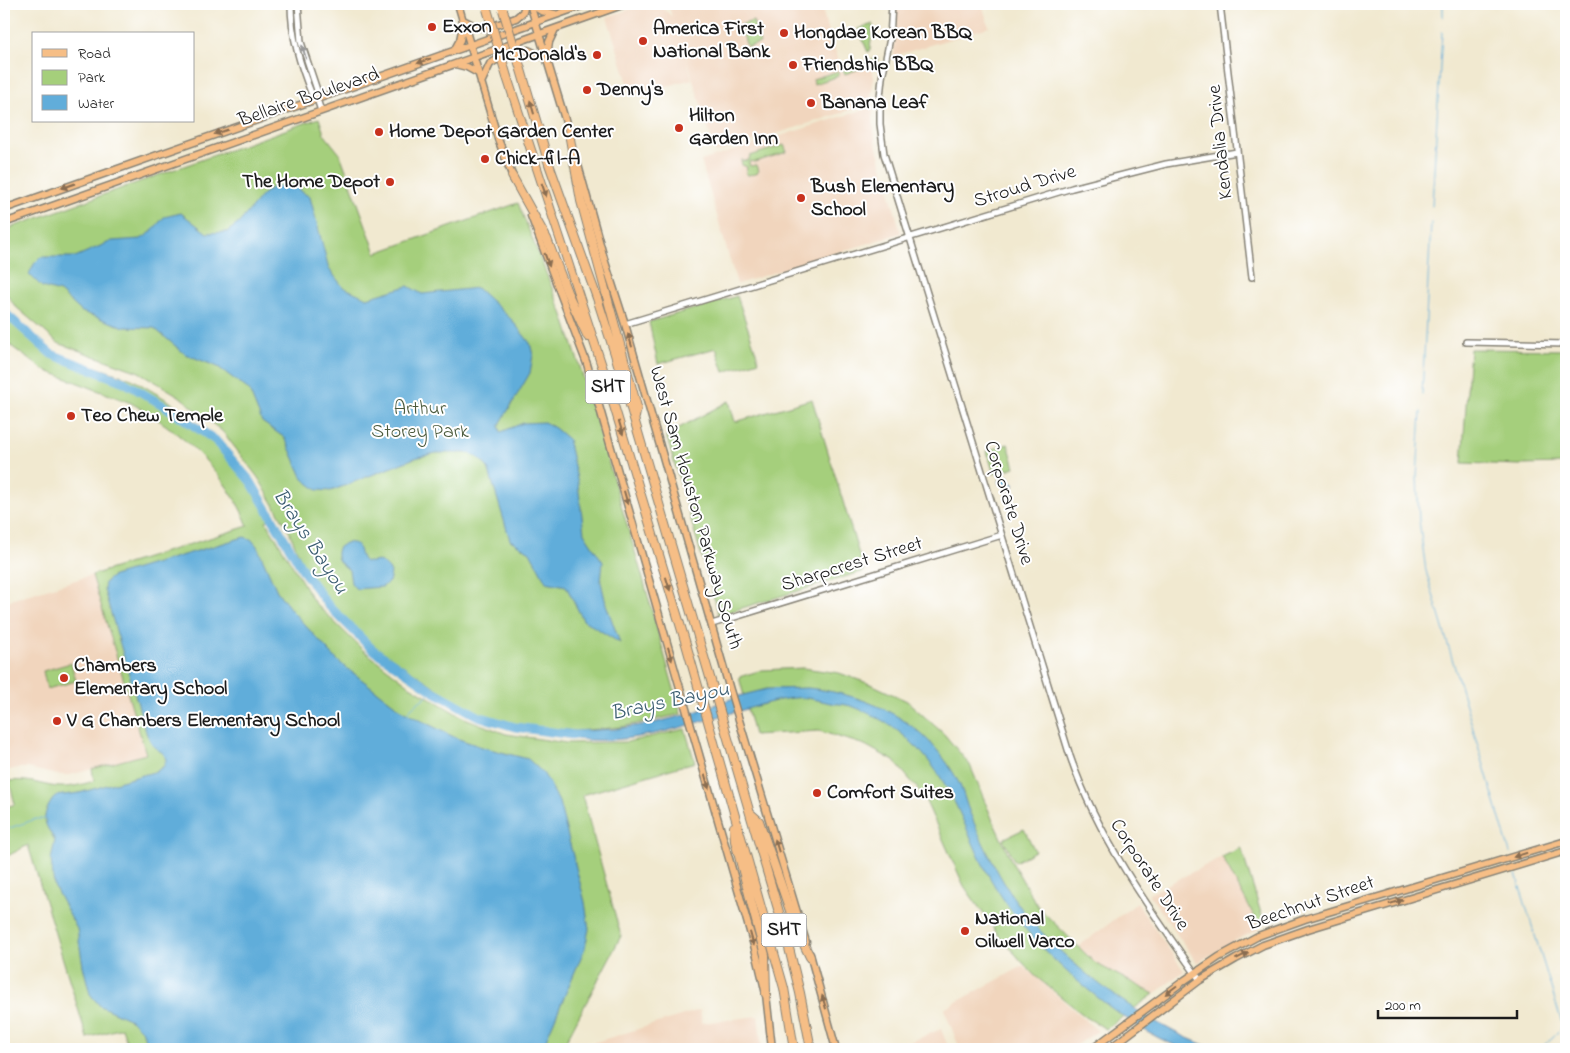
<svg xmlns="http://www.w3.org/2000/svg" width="1570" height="1053" viewBox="0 0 1570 1053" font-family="'Indie Flower',sans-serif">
  <rect width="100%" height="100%" fill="#fff"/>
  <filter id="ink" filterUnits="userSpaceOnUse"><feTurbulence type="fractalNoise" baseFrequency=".02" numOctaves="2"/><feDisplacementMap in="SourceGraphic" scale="10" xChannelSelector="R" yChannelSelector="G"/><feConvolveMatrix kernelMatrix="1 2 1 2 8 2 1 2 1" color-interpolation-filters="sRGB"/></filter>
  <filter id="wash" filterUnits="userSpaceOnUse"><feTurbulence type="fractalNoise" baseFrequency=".0096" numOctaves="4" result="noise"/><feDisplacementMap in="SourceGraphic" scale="20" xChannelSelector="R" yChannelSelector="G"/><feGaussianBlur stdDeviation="1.12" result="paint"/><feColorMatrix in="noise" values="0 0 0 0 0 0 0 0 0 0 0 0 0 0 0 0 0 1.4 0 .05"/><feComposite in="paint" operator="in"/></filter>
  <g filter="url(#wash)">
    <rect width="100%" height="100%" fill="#f1e9d0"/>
    <path fill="#f1d5bd" d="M645,4H659L672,17L668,4H820L843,74L870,66L874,77L870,104L716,153L682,45L692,79L632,96L607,17Z
      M896,4H982L989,27L894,56Z
      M872,107L875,141L901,233L737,284L701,161Z
      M92,575L147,754L70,775H57L28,768H18L5,771L4,766V602Z
      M1222,857L1242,892L1260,929L1232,942L1197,963L1149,894Z
      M1137,903L1184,971L1154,994L1095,963L1079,946Z
      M1023,966L1098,1031L1070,1049H960L944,1009Z
      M700,1010L702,1023L758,1016L762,1049H573Z
      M941,1029L949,1049H911L910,1042Z"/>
    <path fill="#a5cf7b" stroke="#60764c" d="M753,21L760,43L747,47L740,25Z
      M873,24L870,49L868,52L858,29Z
      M878,58L876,68L872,69L870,65L845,74L843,70Z
      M838,71L839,76L814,84L813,79Z
      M319,118L324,134L340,154L376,253L518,203L563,315L581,370L644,582L681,714L622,727L576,731L519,725L479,714L438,689L376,647L330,605L306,572L289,531L259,479L223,432L179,396L139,372L58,343L15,306L4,291V230Z
      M784,145L787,152L755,162L750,161L749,163L750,166L757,165L759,171L756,174L747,175L746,173L747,167L742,165L741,160L748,161L750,156Z
      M737,296L759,361L724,372L716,348L658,364L649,322Z
      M4,308L49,349L72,359L132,379L169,401L216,438L252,481L273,518L266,521L314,602L363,650L410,686L462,717L506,734L567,743L627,742L685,729L695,762L582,795L621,936L562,1049H129L122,1028L87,1038L28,845L4,858V808L15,804L9,781C25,779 36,783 51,786C66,789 80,785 94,781L92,769L146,754L92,575L248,526C227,473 180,430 131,403L44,370L11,346L4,338Z
      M1470,349L1566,350V464L1520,465L1462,463Z
      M812,399L864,571L719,615L666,435L729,401L735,422Z
      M1008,444L1015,467L994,474L987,451Z
      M71,663L76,681L47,689L43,671Z
      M803,668L839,673L873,685L907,701L944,734L970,765L993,821L1013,864L1038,907L1095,963L1154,994L1106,1029L1086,1017L1034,975L999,936L964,886L923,795L894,761L865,745L819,731L754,735L739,677L762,670Z
      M1024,829L1035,851L1015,862L1003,839Z
      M1241,848L1264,923L1259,925L1222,857Z"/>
    <path fill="#61adda" stroke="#3e647b" d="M274,186H297L302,192L310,197L329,269L343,287L367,298L408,286L422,294L477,288L511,319L530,343L533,355L530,373L499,426L501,432L523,423L544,422L555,428L568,439L578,483L584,533L603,562L601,582L606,604L620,643L583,620L566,586L546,582L530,552L510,540L488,468L480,459L470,453H436L415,458L331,491L317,490L303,479L285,438L262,422L249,390L218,367L185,354L154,328L124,327L82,312L60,292L42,287L29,274L34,264L41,257H75L112,241L141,239L150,233L164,217L181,213L207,233L227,232L239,223L262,195Z
      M1008,476L1011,482L1015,484L1013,488L1007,491L1005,485L999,483L1000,479L1003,480V478Z
      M244,537L251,539L257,546L277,591L292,611L339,662L404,712L456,738L482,747L528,759L543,773L550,784L559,802L585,902L589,929L585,948L542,1049H364C355,1045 343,1043 335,1049H147L143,1032L131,1020L100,1006L90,994L83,966L77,929L54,886L51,860L55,840C42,821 41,816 55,796L79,793L157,771L164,766L166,760L164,754L154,747L147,735L104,590L105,582L113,576Z
      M345,543C365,540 356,558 366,562C371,563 377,560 382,562L389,569L391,573L389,582L382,587L356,589L351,583L349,570C341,563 334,561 338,548Z
      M808,688C873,695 930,724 960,785C964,794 966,804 970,813C981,840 995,869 1011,894C1052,956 1146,1027 1216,1049C1207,1049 1197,1051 1188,1049C1165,1045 1129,1021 1110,1007C1063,971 1028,939 996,888C982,866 972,840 961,816C938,764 908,728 854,707C846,704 838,704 830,703C822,701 814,699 806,698C786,696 762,705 743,710C689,724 633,746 577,739V731L616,729L653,723L689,714L739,696L767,689Z"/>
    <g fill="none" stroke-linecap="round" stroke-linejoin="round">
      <path stroke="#61adda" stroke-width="1" d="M1443,17V4
        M1432,206L1442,32
        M1422,395L1431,223
        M1421,412L1417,477L1419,520L1426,571L1510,853
        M407,714L411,708L433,691
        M4,830L36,819H46
        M1516,874L1562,1023L1561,1029L1540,1049"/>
      <path stroke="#61adda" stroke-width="9" d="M4,312L51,354L124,382L166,407L215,440L251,482L304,572L328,605L372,649L433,691L478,716L515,727L574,735H588"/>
    </g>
  </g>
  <g filter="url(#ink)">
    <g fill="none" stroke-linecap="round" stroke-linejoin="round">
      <defs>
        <path id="minor" d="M291,4C291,36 300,65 312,95L317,99
          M298,4L301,42L317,90V99L321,111
          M892,4L890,38L882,78L880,97V124L884,154L1070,756C1098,838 1150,910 1200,980
          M1220,4L1252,277
          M625,324L1072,188L1166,164L1237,152
          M1466,342L1566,344
          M712,624L1002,535"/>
        <path id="major" d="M458,4L498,139L514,180
          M530,4L570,136
          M530,4L541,11L555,14
          M463,20L475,26L487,28L516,18L523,12L525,4
          M455,49L460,40L463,26
          M547,55L549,42L555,29
          M455,64L467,67L478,73
          M481,83L490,64L498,59L528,50L546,58
          M578,165L605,262L625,324L730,690L806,942
          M4,209L587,4
          M531,216L587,364L757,956L766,994L772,1049
          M4,223L625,4
          M810,954L836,1049
          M1092,1049L1185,980L1219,957L1258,936L1305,919L1566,841
          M1109,1049L1200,980L1236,959L1263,945L1308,929L1566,851"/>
        <path id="highway" d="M519,63L549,164L597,298L615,354L786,936L800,993L811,1049
          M507,77L602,366L686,644L784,988L794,1049
          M569,133L581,201L637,407L635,417
          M512,176L547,239L567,292L588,337
          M750,813L759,821L796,928L810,957
          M734,827L735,841L765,955L766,994"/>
      </defs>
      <use href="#minor" stroke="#868276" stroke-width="8"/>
      <use href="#major" stroke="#868276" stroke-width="9"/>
      <use href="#highway" stroke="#868276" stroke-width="10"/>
      <use href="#minor" stroke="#fff" stroke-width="5"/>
      <use href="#major" stroke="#f6be86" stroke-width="6"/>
      <use href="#highway" stroke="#f6be86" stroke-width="8"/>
      <defs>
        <path id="highway-bridge" d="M487,9L507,77
          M503,10L519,63"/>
      </defs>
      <use href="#highway-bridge" stroke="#868276" stroke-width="10" stroke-linecap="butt"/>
      <use href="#highway-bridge" stroke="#f6be86" stroke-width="8"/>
    </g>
    <defs><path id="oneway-solid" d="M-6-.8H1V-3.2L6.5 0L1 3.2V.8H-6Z" transform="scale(1.25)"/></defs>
    <use fill="#999" href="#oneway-solid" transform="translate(304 52) rotate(-107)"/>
    <g fill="#896d51">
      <use href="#oneway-solid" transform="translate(424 61) rotate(160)"/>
      <use href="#oneway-solid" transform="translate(532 107) rotate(-106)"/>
      <use href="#oneway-solid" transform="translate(221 132) rotate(161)"/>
      <use href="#oneway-solid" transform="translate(68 186) rotate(161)"/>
      <use href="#oneway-solid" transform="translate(544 190) rotate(71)"/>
      <use href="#oneway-solid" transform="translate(547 260) rotate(70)"/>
      <use href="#oneway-solid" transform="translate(630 340) rotate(-106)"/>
      <use href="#oneway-solid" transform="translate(621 428) rotate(73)"/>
      <use href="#oneway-solid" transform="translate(626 498) rotate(74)"/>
      <use href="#oneway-solid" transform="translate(668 584) rotate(73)"/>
      <use href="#oneway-solid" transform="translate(670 654) rotate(74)"/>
      <use href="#oneway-solid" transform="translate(707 782) rotate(74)"/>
      <use href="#oneway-solid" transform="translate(777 846) rotate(-107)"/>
      <use href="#oneway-solid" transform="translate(1520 855) rotate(163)"/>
      <use href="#oneway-solid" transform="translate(1396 902) rotate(-17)"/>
      <use href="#oneway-solid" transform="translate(752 939) rotate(74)"/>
      <use href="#oneway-solid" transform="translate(1242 956) rotate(-27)"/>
      <use href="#oneway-solid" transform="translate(1171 990) rotate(143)"/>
      <use href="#oneway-solid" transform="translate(824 1002) rotate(-106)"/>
    </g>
  </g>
  <g fill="#c8321e" stroke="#fff" stroke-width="2">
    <circle cx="432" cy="27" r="5"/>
    <circle cx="784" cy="33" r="5"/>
    <circle cx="643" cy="41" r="5"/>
    <circle cx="597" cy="55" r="5"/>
    <circle cx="793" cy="65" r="5"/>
    <circle cx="587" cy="90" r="5"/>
    <circle cx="811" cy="103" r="5"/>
    <circle cx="679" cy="128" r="5"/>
    <circle cx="379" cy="132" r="5"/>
    <circle cx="485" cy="159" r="5"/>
    <circle cx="390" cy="182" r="5"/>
    <circle cx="801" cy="198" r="5"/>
    <circle cx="71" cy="416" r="5"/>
    <circle cx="64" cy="678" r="5"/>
    <circle cx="57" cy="721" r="5"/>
    <circle cx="817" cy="793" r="5"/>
    <circle cx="965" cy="931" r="5"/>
  </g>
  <g text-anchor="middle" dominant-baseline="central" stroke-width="4" stroke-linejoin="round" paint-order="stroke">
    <g fill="#fff" stroke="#606060" stroke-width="1">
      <rect x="585.5" y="370.5" width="45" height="33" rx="4"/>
      <rect x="761.5" y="913.5" width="45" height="33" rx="4"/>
    </g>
    <g font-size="19" font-weight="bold" fill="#1c1c1c">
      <text x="608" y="387">SHT</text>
      <text x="784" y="930">SHT</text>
    </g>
    <g font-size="20" font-weight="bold" fill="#1c1c1c" stroke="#fff" text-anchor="start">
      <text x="442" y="27">Exxon</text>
      <text x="653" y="29">America First<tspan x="653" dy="23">National Bank</tspan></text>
      <text x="794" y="33">Hongdae Korean BBQ</text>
      <text x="587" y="55" text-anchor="end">McDonald's</text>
      <text x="803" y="65">Friendship BBQ</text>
      <text x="597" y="90">Denny's</text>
      <text x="821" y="103">Banana Leaf</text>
      <text x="689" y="116">Hilton<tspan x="689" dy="23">Garden Inn</tspan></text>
      <text x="389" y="132">Home Depot Garden Center</text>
      <text x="495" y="159">Chick-fil-A</text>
      <text x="380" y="182" text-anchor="end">The Home Depot</text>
      <text x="811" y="187">Bush Elementary<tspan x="811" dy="23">School</tspan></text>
      <text x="81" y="416">Teo Chew Temple</text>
      <text x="74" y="666">Chambers<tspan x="74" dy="23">Elementary School</tspan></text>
      <text x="67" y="721">V G Chambers Elementary School</text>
      <text x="827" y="793">Comfort Suites</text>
      <text x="975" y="919">National<tspan x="975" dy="23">Oilwell Varco</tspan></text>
    </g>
    <g font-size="20" fill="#1c1c1c" stroke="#fff">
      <text transform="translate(309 98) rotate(-19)">Bellaire Boulevard</text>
      <text transform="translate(1221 142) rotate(-96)">Kendalia Drive</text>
      <text transform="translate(1025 187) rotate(-17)">Stroud Drive</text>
      <text transform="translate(1008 503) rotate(73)">Corporate Drive</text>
      <text transform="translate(695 508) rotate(74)">West Sam Houston Parkway South</text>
      <text transform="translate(852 565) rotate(-17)">Sharpcrest Street</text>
      <text transform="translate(1149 875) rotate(57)">Corporate Drive</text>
      <text transform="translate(1311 904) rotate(-19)">Beechnut Street</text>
    </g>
    <g font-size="20" fill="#4c5b3d" stroke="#fff">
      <text x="420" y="409">Arthur<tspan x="420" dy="23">Storey Park</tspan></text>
    </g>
    <g font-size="21" font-style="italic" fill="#3b5d71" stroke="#fff">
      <text transform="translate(310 542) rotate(57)">Brays Bayou</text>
      <text transform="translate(670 702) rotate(-12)">Brays Bayou</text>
    </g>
  </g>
  <rect width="1570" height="1053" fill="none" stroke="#fff" stroke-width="20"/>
  <rect x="32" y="32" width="162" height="90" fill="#ffffff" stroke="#a4a4a4"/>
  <rect x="42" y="49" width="25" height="8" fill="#f6be86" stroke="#a4a4a4"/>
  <text x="78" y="58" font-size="15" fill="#1c1c1c">Road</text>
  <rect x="42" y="70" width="25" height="15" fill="#a5cf7b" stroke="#a4a4a4"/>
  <text x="78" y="82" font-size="15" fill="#1c1c1c">Park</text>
  <rect x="42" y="95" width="25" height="15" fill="#61adda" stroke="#a4a4a4"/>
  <text x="78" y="108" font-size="15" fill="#1c1c1c">Water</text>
  <path d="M1378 1010v8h139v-8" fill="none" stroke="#1c1c1c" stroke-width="2.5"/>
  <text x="1385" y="1010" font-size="15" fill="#1c1c1c" stroke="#ffffff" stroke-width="4" paint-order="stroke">200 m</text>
</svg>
